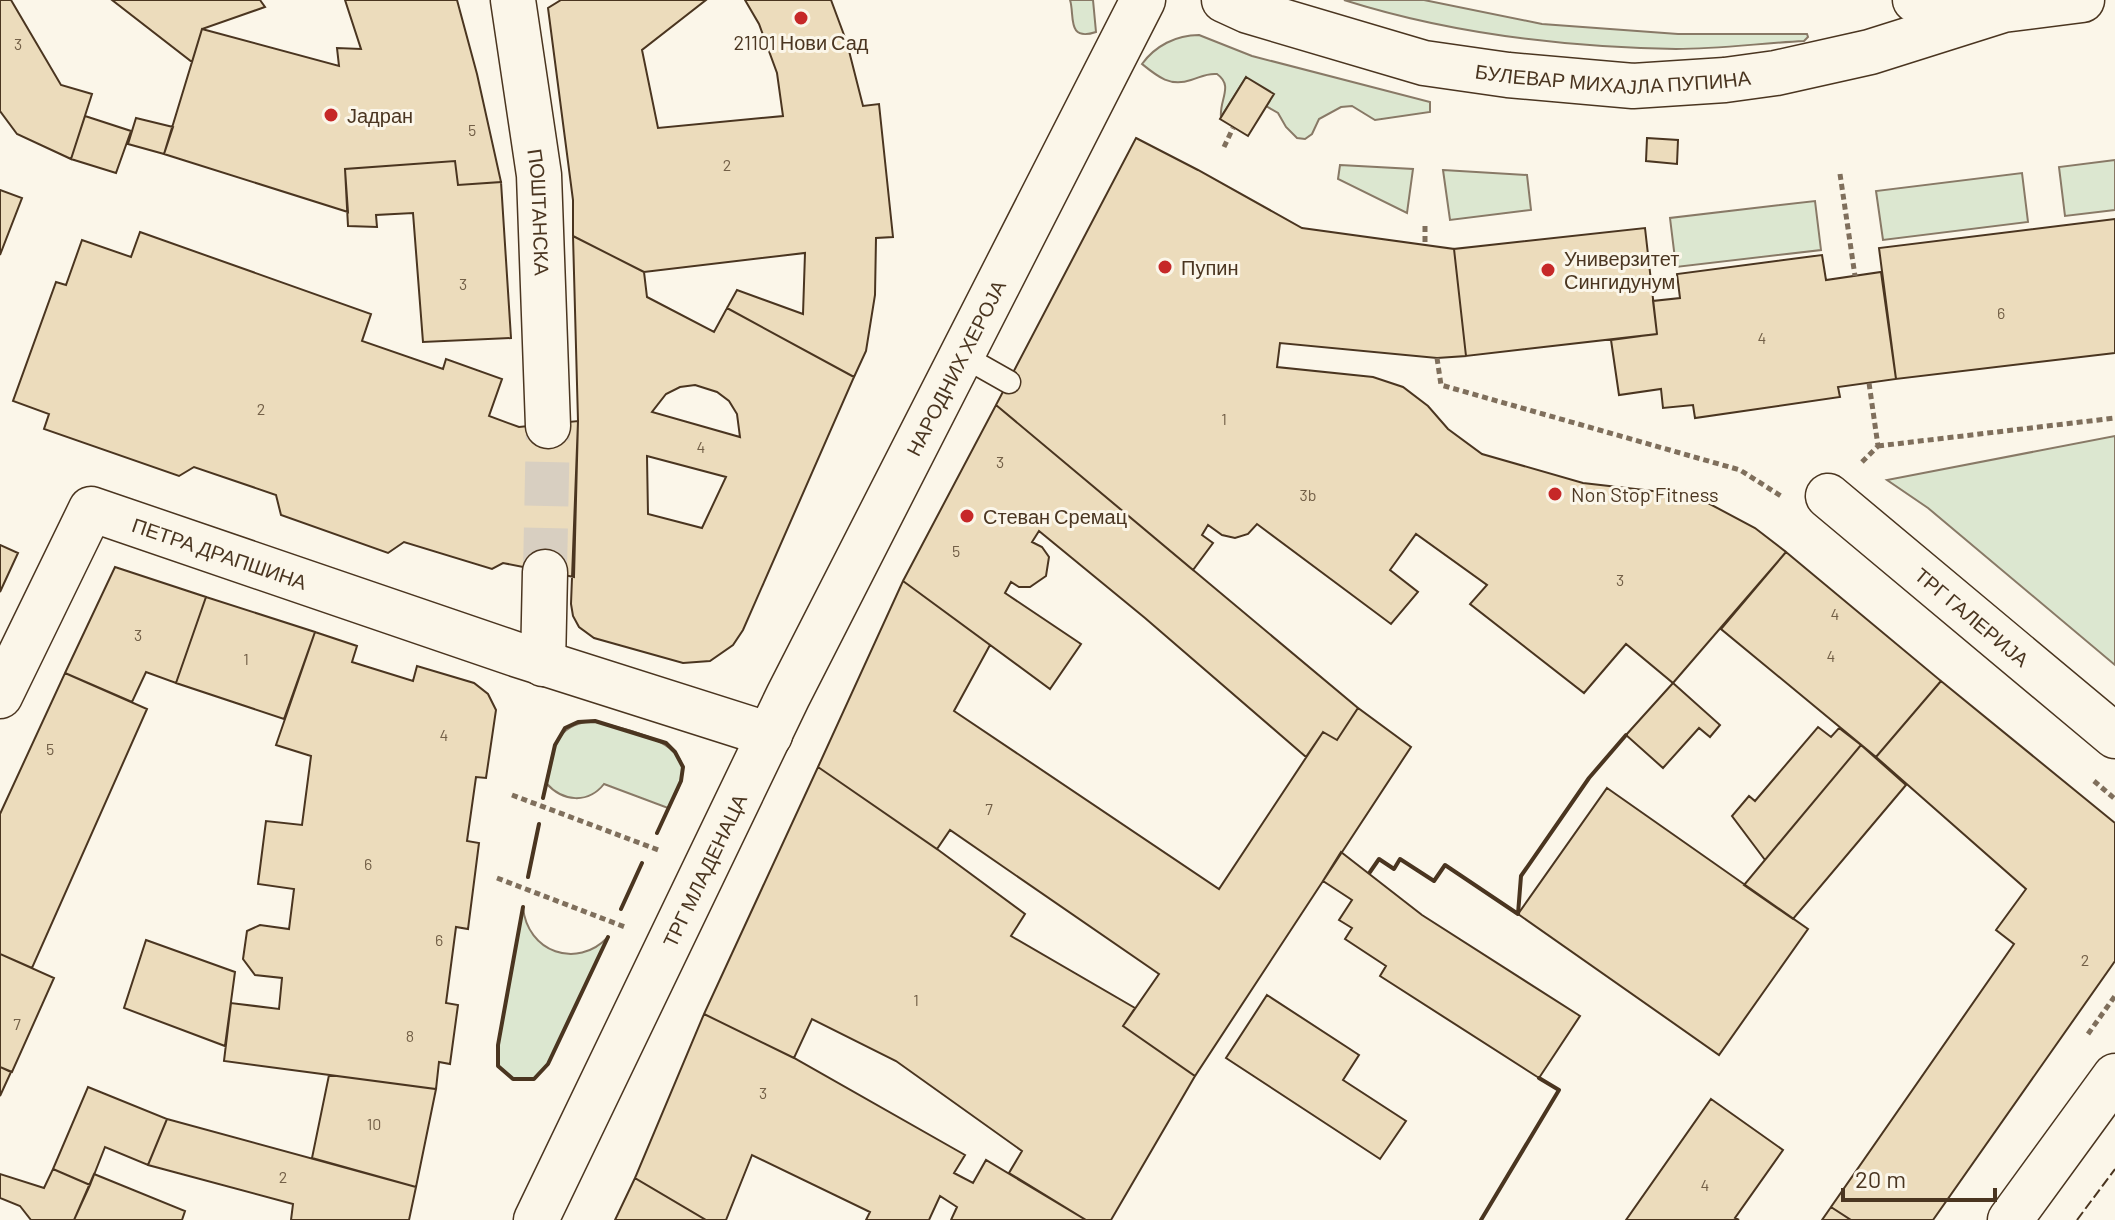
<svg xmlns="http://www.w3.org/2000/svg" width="2115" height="1220" viewBox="0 0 2115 1220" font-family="Barlow,sans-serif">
  <rect width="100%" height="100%" fill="#fbf6e9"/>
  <path fill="#dce7d0" stroke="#887966" stroke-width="2" d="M1070,0H1093L1096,32C1066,42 1075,15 1070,0Z
    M1344,0H1424L1542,24L1678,34H1807L1808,37L1804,41C1762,43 1719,49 1676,49C1564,47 1451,34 1344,0Z
    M1199,35L1252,56L1430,102V112L1375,120L1352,106L1341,107L1319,119L1312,134L1305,139L1297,138L1286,127L1278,113L1266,106L1246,77L1221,117C1219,100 1234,86 1217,74C1206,73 1201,77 1191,80C1170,87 1158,77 1142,64C1155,46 1176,35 1199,35Z
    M2115,160V210L2065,216L2059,167Z
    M1340,165L1413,169L1407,213L1338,179Z
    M1443,170L1527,175L1531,210L1450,220Z
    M2022,173L2028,222L1883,240L1876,191Z
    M1815,201L1821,250L1676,267L1670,218Z
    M2115,436V665L1928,508L1887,480Z
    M595,721C620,729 676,737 682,766C685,780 674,797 668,808L604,784C588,804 563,802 546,783C554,749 554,723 595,721Z
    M523,907C527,952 577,970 608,937L548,1064L534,1079H513L498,1066V1045Z"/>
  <path fill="#ecdcbc" stroke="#4a3520" stroke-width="2" fill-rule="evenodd" d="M0,0H11L61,85L92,94L71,159L17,134L0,111Z
    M112,0H260L265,7L202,29L192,62Z
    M345,0H457L477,74L501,182L458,185L455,161L345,169L348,212L164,154L202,29L339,66L337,48L361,49Z
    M561,0H706L642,50L658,128L783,116L777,73L759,24L745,0H831L847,43L863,106L879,104L893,237L876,238L875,295L866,351L854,377L727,308L737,290L803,314L805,253L644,272L573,236V200L548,8Z
    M1246,77L1274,94L1248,136L1220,119Z
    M85,116L131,131L116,173L71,159Z
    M136,118L173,127L164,154L128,144Z
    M1136,138L1198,170L1302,228L1454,249L1466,356L1437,358L1280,343L1277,367L1373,377L1403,387L1428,406L1448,429L1482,454L1583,483L1653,491L1706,502L1755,528L1786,552L1673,683L1626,644L1584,693L1470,604L1487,585L1416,534L1390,570L1418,592L1391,624L1257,524L1248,534L1235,538L1222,535L1208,525L1202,535L1213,543L1193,570L996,405Z
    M1647,138L1678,140L1677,164L1646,161Z
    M455,161L458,185L501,182L511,338L423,342L413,213L376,215L377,227L348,226L345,169Z
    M0,190L22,198L0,255Z
    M2115,219V353L1896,379L1879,248Z
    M1645,228L1657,334L1466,356L1454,249Z
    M140,232L371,314L362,341L443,369L446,359L502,379L489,416L519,427L578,421L574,577L503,563L492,569L404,542L388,553L281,515L276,495L194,467L179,476L44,429L49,414L13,401L56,282L66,285L82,240L131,257Z
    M573,236L644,272L647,297L714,332L727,308L854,377L743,630L733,645L710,661L683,663L594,638L579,627L573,616L571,604L578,421ZM695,385L717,392L729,401L737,414L740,437L652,412L666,394L680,387ZM647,456L726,477L702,528L648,514Z
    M1822,255L1826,280L1881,272L1896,379L1838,387L1840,397L1695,418L1693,405L1663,408L1661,389L1619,395L1611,340L1657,334L1653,301L1680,298L1677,274Z
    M996,405L1358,708L1337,740L1323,732L1306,757L1145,618L1039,531L1032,542L1042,547L1049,557L1046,576L1030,587H1019L1011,582L1005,593L1081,644L1050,689L903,581Z
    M0,545L18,553L0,592Z
    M1786,552L1941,681L1876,757L1721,629Z
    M115,567L206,597L176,683L146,672L132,702L65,673Z
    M903,581L990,645L954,711L1219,889L1323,732L1337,740L1358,708L1411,747L1195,1076L1123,1026L1159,974L950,830L937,849L818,767Z
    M206,597L315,632L284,719L176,683Z
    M315,632L357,646L352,662L413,681L417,666L474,683L488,694L496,710L486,778L476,777L467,841L479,843L468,929L456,927L446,1003L458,1005L450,1064L439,1062L436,1089L224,1061L231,1003L279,1009L282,978L255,975L243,959L247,931L260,925L289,929L294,889L258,884L266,821L302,825L311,756L276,745Z
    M65,673L147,709L32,968L0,954V814Z
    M1941,681L2115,823V961L1933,1220H1851L1831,1207L2014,944L1996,930L2026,889L1876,757Z
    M1673,683L1720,725L1710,737L1699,728L1663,768L1626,735Z
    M1818,727L1831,737L1839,728L1861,745L1765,860L1732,816L1749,796L1755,801Z
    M1861,745L1906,785L1793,919L1744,885Z
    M818,767L937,849L1025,914L1011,936L1135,1008L1123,1026L1195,1076L1111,1220H1086L1009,1173L1022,1151L896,1061L812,1019L794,1058L704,1014Z
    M1607,788L1808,929L1719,1055L1518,914Z
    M1341,852L1422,915L1580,1016L1539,1078L1380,976L1386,966L1345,939L1352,928L1339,920L1352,900L1323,881Z
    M146,940L235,972L225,1046L124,1008Z
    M0,954L54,978L12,1072L0,1067Z
    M1267,995L1359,1055L1343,1080L1406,1121L1380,1159L1226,1058Z
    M704,1014L794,1058L965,1155L954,1173L973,1183L986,1160L1086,1220H951L957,1207L940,1196L929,1220H866L870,1212L752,1155L726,1220H706L635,1178Z
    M0,1067L11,1072L0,1096Z
    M329,1075L436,1089L416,1187L312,1158Z
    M88,1087L167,1119L148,1165L105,1147L90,1185L53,1169Z
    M1711,1099L1783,1150L1735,1218L1739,1220H1626Z
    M167,1119L416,1187L409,1220H291L293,1204L148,1165Z
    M53,1169L90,1185L74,1220H31L20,1206L0,1198V1174L44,1188Z
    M94,1174L185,1211L182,1220H74Z
    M635,1178L706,1220H615Z
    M1831,1207L1851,1220H1822Z"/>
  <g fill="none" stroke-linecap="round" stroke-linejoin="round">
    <path stroke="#d8cfc1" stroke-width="44" stroke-dasharray="44 22" stroke-linecap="butt" d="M545,572L548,426"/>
    <defs>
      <path id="lane" d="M963,356L1009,382"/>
      <g id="street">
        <path id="s1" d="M513,0L539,175L548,426"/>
        <path id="s2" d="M1828,496L2115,736"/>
        <path d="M543,664L545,572"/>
        <path id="s3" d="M0,696L91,509L518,655L770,735"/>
        <path id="s4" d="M536,1220L788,696L1143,0"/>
        <path d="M2010,1220L2115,1076"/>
      </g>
      <g id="secondary">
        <path id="s5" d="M1224,0L1248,11L1424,63L1508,75L1633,86L1725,80L1776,73L1870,52L2003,10L2082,0"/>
        <path d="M1915,0L1989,8"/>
      </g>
    </defs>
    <use href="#lane" stroke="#4a3520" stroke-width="25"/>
    <use href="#street" stroke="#4a3520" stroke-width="47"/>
    <use href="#secondary" stroke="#4a3520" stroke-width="47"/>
    <path stroke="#7f6f5c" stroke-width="5" stroke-dasharray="6 4" stroke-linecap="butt" d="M1224,147L1233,128
      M1840,174L1855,276
      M1425,226V245
      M1437,358L1441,385L1740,470L1781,496
      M1878,446L2115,418
      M1862,462L1878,446L1869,383
      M2094,781L2115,799
      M512,795L661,851
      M497,878L625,927
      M2088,1034L2115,996"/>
    <use href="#lane" stroke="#fbf6e9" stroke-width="22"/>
    <use href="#street" stroke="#fbf6e9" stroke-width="44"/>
    <use href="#secondary" stroke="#fbf6e9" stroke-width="44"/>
    <path stroke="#4a3520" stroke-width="2" stroke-dasharray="10 4" stroke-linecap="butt" d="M2077,1220L2115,1169"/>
    <path stroke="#4a3520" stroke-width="4" d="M543,798L555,745L565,728L578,722L595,721L666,743L675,752L683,767L681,781L657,833
      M1370,872L1379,859L1394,869L1400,859L1434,881L1445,865L1518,914L1521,876L1589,778L1626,735
      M528,877L539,824
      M523,907L498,1045V1066L513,1079H534L548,1064L608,937
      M621,909L642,863
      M1481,1220L1559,1090L1539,1078"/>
  </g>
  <g fill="#c62828" stroke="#fbf6e9" stroke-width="3">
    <circle cx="801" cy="18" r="8"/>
    <circle cx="331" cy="115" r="8"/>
    <circle cx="1165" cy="267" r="8"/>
    <circle cx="1548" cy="270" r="8"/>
    <circle cx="1555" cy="494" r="8"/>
    <circle cx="967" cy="516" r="8"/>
  </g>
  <g text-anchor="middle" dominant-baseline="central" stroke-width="6" stroke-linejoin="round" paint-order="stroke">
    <g font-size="16" fill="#725f47">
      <text x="18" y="43">3</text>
      <text x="472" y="129">5</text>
      <text x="727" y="164">2</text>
      <text x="463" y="283">3</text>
      <text x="2001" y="312">6</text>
      <text x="1762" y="337">4</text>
      <text x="261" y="408">2</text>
      <text x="1224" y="418">1</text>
      <text x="701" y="446">4</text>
      <text x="1000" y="461">3</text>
      <text x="1308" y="494">3b</text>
      <text x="956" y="550">5</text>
      <text x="1620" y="579">3</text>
      <text x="1835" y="613">4</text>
      <text x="138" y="634">3</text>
      <text x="1831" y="655">4</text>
      <text x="246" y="658">1</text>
      <text x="444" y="734">4</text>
      <text x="50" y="748">5</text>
      <text x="989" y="808">7</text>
      <text x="368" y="863">6</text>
      <text x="439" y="939">6</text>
      <text x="2085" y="959">2</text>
      <text x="916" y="999">1</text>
      <text x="17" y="1023">7</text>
      <text x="410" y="1035">8</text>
      <text x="763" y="1092">3</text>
      <text x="374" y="1123">10</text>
      <text x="283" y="1176">2</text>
      <text x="1705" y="1184">4</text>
    </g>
    <g font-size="20" fill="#4a3520" stroke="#fbf6e9" text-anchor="start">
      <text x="801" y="42" text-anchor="middle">21101 Нови Сад</text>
      <text x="347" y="115">Јадран</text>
      <text x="1564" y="258">Универзитет<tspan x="1564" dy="23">Сингидунум</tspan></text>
      <text x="1181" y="267">Пупин</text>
      <text x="1571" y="494">Non Stop Fitness</text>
      <text x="983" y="516">Стеван Сремац</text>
    </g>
    <g font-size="20" fill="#4a3520" stroke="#fbf6e9">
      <text stroke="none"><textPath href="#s5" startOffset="400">БУЛЕВАР МИХАЈЛА ПУПИНА</textPath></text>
      <text stroke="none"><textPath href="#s1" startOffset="214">ПОШТАНСКА</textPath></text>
      <text stroke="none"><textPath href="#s4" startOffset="950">НАРОДНИХ ХЕРОЈА</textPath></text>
      <text stroke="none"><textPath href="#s3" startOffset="344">ПЕТРА ДРАПШИНА</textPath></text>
      <text stroke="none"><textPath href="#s2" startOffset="188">ТРГ ГАЛЕРИЈА</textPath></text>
      <text stroke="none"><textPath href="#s4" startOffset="388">ТРГ МЛАДЕНАЦА</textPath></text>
    </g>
  </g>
  <path d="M1843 1188v12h152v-12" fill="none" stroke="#4a3520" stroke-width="4"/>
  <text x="1855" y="1188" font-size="24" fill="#4a3520" stroke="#fbf6e9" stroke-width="6" paint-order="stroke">20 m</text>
</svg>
